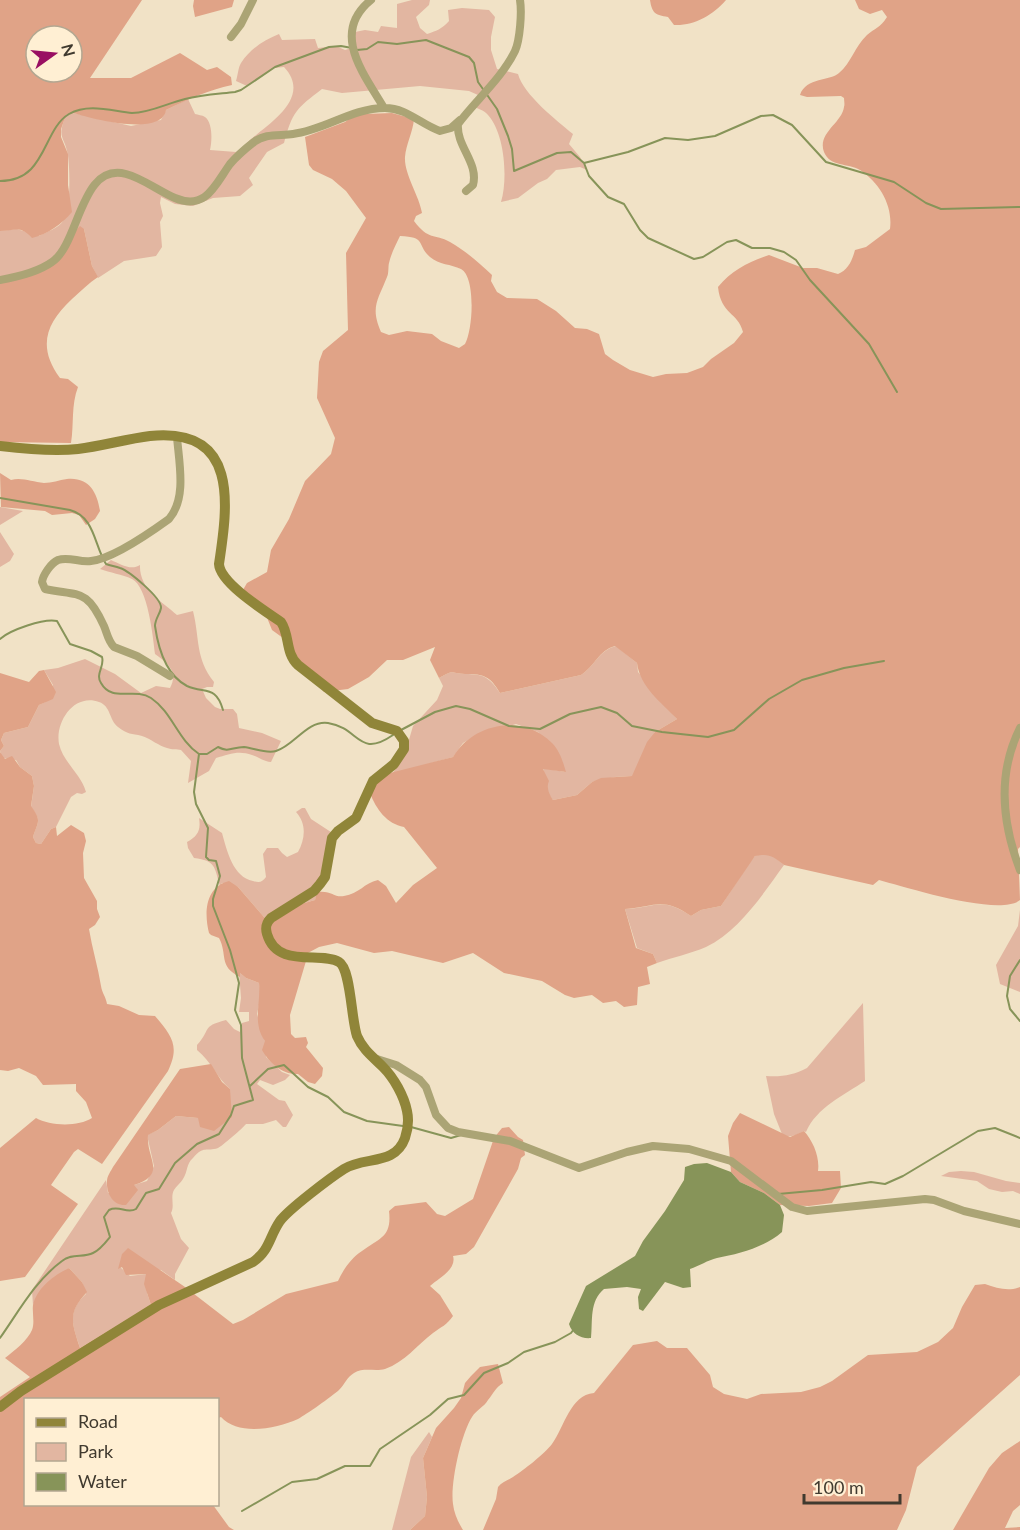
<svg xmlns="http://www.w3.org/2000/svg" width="1020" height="1530" viewBox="0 0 1020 1530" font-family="Lato,sans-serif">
  <rect width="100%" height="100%" fill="#f1e2c6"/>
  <path fill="#e2b6a1" d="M412,0H430L429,5L416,17L420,28L427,34C436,31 442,29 449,21L448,10L462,8L489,10L495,17L491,37V50L497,69L518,74C523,94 557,121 573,134L569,144L580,157L587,170L580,167L556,170L547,179L538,183L518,198L501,202C508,179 505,134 488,115C484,110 477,108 471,106L478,95L469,91L420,86L342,93L322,89C297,108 292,112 284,143L267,152L249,178L253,185L240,196L213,198L193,206L175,204L161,197L160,203L163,216L160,222L162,247L156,256L124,261L98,278L92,266L84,229L52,267L26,277L0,283V231L17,229L39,236C46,232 59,228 63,221C71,211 70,170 68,156C65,135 56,140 66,115L74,113L131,126L161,120L166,110L188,99L195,114C198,115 202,115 205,117C213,123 212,142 210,150L236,152C241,149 245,144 250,140C271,122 312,97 284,67L274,68L247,86L236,81C238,75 238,68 241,63C250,49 264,40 279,34L282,40L315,39L318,48L336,46L345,50L352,48L355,32L365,30L378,32L381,26L397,28V4Z
    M0,507L23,511L0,525Z
    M0,532L14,554L10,561L0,567Z
    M111,560C120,564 131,571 140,565C139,589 161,601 177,615L193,611C200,639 195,658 214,682L213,687H207L202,689L206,698L215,707L220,709H233L237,714L239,728L262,733L281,741L271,762C263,761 259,757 252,755C239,750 229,754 216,758L209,771L188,783L191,761L181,750C177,749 172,750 167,748C159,746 151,739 142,736C131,733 128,735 118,727C109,720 111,706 99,702C74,693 55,722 59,744C63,762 81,774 86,792L82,794L77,793L71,797L56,827L51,829L41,844L36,843L33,837C38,821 42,821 31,807L34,786L32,776L20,767L16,760L2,758L0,751L4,746L1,740L4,733L28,727L39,705L45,702L53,685L44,670L58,668L85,659L115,674L141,693L156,686L170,688C179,671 167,663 155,654C153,637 148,587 132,579C122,574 110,573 100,569Z
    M616,646L637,663L638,672L677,719L655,732L633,776L615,777L592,782L577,795L553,800L549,795L543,768L565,772L538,732L516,724L470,739L463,743L453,757L392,774L404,757L413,726L437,700L443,686L439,678C455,669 449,673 465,674C484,674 489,677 500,693L581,675C595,666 599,650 616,646Z
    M302,808H305L311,819L337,836L315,900L301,904L270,924L238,887L222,883L220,886C214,866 216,861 194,858L188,848L187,842C198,836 201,830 199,818L222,833C227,851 233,877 253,881C260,883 262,882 266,877L263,854L267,848H278L282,853L287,857L298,852C305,839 307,824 296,812Z
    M766,853L772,855L784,865C763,894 739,931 706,947C690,954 673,957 657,963L653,954L637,948L625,909C655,908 662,896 691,916L701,910L721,906L750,862L755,856Z
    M1020,910V992L1000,984L996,965L1018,926Z
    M239,972L246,978L259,983L261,996L257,1014L265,1041L266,1057L282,1072L290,1075L285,1080L273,1085L260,1080L257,1084L279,1100L285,1101L293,1115L286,1127H283L276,1120L263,1124H246C244,1127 221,1147 218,1148C206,1152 204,1145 193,1158C186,1164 188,1171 183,1179C181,1183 176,1186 174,1190C170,1197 175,1206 171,1213L181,1239L189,1248L175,1274V1280L161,1270L120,1267L130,1276L146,1274L147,1293L151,1305L80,1348C73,1326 66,1312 86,1294L82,1282L69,1268L39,1293L33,1305L32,1290L106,1180L108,1193L147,1181L154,1166L147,1135L158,1130L176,1116L198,1118L230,1089C217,1078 211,1061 197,1050V1045C212,1029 200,1027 226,1020L234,1029L240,1032L242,1023L249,1021V1012H239L241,998Z
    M863,1003L865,1081C844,1095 816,1108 806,1132L804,1131C796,1135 790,1139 782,1134L774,1114L766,1076C782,1077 794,1075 807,1068Z
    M961,1171L974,1172L1006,1181L1020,1183V1194L1013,1191L1002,1192L989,1189L977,1181L941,1176L949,1172Z
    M429,1432L432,1437L423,1458L427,1497L425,1516L410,1530H392L411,1457Z"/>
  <path fill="#e0a387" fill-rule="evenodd" d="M0,0H142L90,78H131L180,53L207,70L217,67L231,77L232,85C209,90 188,99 166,110C162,137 92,119 74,113L66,115L61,129V137L68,154V185L72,212C62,224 48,234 32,238C20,225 15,231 0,231ZM36,36H72V72H36Z
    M194,0H234L232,7L195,17L193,6Z
    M650,0H726C713,15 694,26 674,25L668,17C655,15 652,13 650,0Z
    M855,0H1020V847L1018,849L1020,900C1000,917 905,887 879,880L873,885L784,865C773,856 769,853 755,856L721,906L701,910L691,916C662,896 655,907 625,909L636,948L653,954L657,963L647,967L650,984L638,987L637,1005L624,1007L616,1001L603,1003L592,995L574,998L565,995L542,981L504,973L473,953L443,963L392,951L374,953L337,943L319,947L306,954V961L290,1015L291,1034L295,1038L306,1037L308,1043L306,1047L323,1068L322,1076L315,1084L308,1082L298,1074C283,1075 269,1063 262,1050L265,1041C252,1023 261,1003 259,983L246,978L240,973V977C218,966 228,955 219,938L211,935L209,933C204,913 205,887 229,881L238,887L270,924L301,904L315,900L317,892C332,890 334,898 344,896C359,894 364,883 378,880L386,886L396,903L413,885L437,868L404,827C387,824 376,809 370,793L376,781L386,774L453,757C473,723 523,713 552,743C560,751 563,762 566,772L543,769L549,781C546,787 549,794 553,800L577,795L592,782L601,778L632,776L647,742L655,732L677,719C661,702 640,687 637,663L615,646C599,650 595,666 581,675L500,693C490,676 484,674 465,674C449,673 455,669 439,678L430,660L435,647L403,660H387L369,677L348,689L324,692L283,638L272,630L266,615L240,595L247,583L267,572L271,550L289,519L305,481L331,454L335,438L317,398L319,362L323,351L348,330L346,253L366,218L346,191L332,179L313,170L309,165L305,137L345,122L353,116L365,114L392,113L414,119C413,132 406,144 405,157C404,174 419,195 422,213L416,216L414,221C429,241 434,233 450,242C466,251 479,263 492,275L491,281L497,292L507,298L537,299L556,311L575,328L587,329L599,334L605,354L613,360L630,370L653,377L666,374L687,373L703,367L711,359L734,343L743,332C738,312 721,315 718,287C732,270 749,262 769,255L803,268H817L838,274C848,270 852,261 855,250L866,247L890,229C893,206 880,183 860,170C848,163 830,167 824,152C817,133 842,123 844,107C845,104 844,101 844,98L841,96L807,97L800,95C806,77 831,81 839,73C851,63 855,46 867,35C875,28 880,28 887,17L882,10L870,14L859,9ZM400,236C427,237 416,244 430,257C439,265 451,264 461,269C476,277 473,330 465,344L459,348L441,341L432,334L407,331L389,335L381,332C370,307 378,300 387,277C389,273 388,267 389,263C391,254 396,244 400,236Z
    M80,226L84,229L92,266L98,277C89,283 81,291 72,299C46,323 37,347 60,378L68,379L78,387C71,405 74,424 71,443L0,442V283C23,278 49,274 63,254C70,245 72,233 80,226Z
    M0,473L11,480C22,477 32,482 44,483C52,483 59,480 67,479C89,477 97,492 100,511L95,519L86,525L79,515L72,513L52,515L45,511L1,507Z
    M44,670L56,692L53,699L39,705L28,727L4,733L1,740L4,746L0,751V673L29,682L39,671Z
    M0,752L5,759L12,756L20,767L32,776L34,786L31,806C42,821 38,821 33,837L36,843L41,844L51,829L56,827L57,836L71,825L84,833L86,841L83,853L84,878L97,901V909L100,917L95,925L89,929C92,948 98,967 101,986C102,993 106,997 107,1004L119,1006L139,1015L155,1016C172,1036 180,1046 168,1071L102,1164L78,1149L74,1152L51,1185L78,1204L25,1277L0,1281V1148L36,1118C50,1126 78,1127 92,1118L86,1102L76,1091V1084L43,1085L36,1076L19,1068L8,1071L0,1070Z
    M211,1064L222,1082L230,1089L232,1117L214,1131L200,1127L198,1118L176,1116L158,1130L148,1135C146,1159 168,1174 134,1185L138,1190L126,1205C113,1206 106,1193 107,1181C107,1176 111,1171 113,1167L180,1069Z
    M740,1113L790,1137L804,1131C813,1141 820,1157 818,1171H840L841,1188L832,1203L809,1206L780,1205L764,1193L740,1182L731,1172L728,1136L733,1123Z
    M509,1127L518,1137L523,1140L525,1155L521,1158L518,1169L474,1247L466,1254L453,1256C457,1269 439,1278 430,1286L440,1295L453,1316C447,1325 441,1327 433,1333C417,1345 405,1362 385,1369C375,1372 364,1367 354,1373C347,1377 345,1384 339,1390C331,1397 307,1414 298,1419C276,1429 238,1436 221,1417L218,1418V1400H26V1504L213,1505L229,1527L234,1530H0V1397L30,1377L5,1358C14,1351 28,1340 32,1330C35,1322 32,1313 33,1305C37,1288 54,1275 69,1268L82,1282L87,1292C67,1313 72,1323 80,1348L151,1305L144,1284L146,1274L126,1275L122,1267L118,1269L122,1254L128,1248L185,1287L233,1324L243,1320L286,1294L338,1281C343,1270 351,1258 362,1251C380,1238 392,1237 389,1211L395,1206L426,1202L437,1214L445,1216L473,1199L494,1138L502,1128Z
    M985,1284C997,1288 1008,1292 1020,1287V1375L917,1467L906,1510L897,1530H483L496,1499L498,1487C502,1482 507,1481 513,1477C524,1470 544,1454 552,1444C564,1428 570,1395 594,1393L633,1345L657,1341L667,1348H687L710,1375L713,1387L724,1394L747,1399L761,1394L801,1392L820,1387L832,1381L868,1355L917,1352L938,1342L953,1328L962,1307L975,1285Z
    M498,1364L503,1383C495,1388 494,1393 488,1400C484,1407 476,1410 472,1417C461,1434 450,1484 453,1504C454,1513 458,1522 463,1530H410L425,1516L427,1497L423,1458L436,1428L454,1408L461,1398L465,1383L471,1376L480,1367Z
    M1020,1441V1505L1013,1511L1005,1528L1020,1527V1530H953L989,1468L1002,1453Z"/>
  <path fill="#879459" d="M707,1163L731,1172L740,1182L764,1193L780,1205L784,1215L782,1232C765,1247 739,1254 717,1258C708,1260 699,1266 690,1269L691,1287L683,1288L665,1282L643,1311L639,1309L638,1297L641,1289L627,1287L604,1289C589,1302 593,1320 591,1338C581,1339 572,1334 569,1324L586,1286L635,1256L643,1241L665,1211L684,1180L685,1167L694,1164Z"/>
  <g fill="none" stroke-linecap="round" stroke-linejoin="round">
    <path stroke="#879459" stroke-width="2" d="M357,50L367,49L378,42L397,44L426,40L469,57L474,63L478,82L497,109L508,136L512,149L514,171L557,153L571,152L584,163L589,176L608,197L624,204L640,230L648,238L694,259L703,257L727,242L736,240L752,248H770L784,252L796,260L810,280L869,344L897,392
      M584,163L628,152L665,138L688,140L715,136L761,116L773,115L792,125L826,162L894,182L926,203L941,209L1020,207
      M0,181C47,181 42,130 69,114C88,103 112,111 132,113C150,113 168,103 185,99C201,95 218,94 235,92L241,90L275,67L329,47L341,46L352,48
      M0,498L70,510C95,517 94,545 106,564C111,566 115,566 120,568C129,571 162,598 161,608C160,614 155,619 155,626C158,647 166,675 187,686C205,694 216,685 223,710
      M0,639C10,630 44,618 57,621L70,644L91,651L102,657C105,666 95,674 101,683C112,703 134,687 151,698C172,712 178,740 199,754
      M401,730L435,712L456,706L470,709L509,726L540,729L570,714L601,707L617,713L632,726L662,732L708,737L734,730L769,699L802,680L844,668L884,661
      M199,754H207L218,747C229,753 232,747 244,747C254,748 266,754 276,751C294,746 307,720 328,723C360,728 358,759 393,735
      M1020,960L1010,976L1007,996L1010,1009L1020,1021
      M250,1086L268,1069L284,1065L308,1087L328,1097L344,1112L367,1121L403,1126
      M411,1127L451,1138L461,1135
      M778,1194L822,1190L871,1182L885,1184L903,1176L978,1131L995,1128L1020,1138
      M0,1338C19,1311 35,1281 62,1261C72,1253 83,1258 93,1253C100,1250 106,1242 110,1237L104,1217L109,1210C119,1205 127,1214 136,1209L146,1193L159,1189L175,1163L197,1144L219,1134L231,1115L234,1106L253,1100L242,1058L241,1025L235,1010L239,983L230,950L213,906V899L220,876L216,861L209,860L206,857L208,828L196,804L194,792L199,754
      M242,1511L292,1482L317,1479L345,1466H370L380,1449L430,1415L448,1399L464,1395L484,1373L508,1363L524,1352L555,1342L571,1333L574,1329"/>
    <path stroke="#aba475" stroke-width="8" d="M371,0C330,33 364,74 384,108
      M231,37L241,24L253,0
      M466,191L473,185C479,163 456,146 458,124C476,100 502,78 515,51C520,40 522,12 520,0
      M0,280C17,277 38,272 52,262C80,243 80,162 126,174C142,178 159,191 175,198C206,211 215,185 230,164C237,156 245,149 254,142C265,133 280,136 293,134C325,130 352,108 385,108C407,108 420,124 440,131L451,128L460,120
      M170,676L137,656L114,647C108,641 107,633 104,626C87,588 79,596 45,589L42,582C43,575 51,563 58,560C69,556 80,563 91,561C112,559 151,532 169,519C187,498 179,463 177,437
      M1020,728C997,774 1002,823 1020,870
      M377,1059L396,1065L420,1080L426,1087L436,1115L448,1128L458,1132L510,1141L579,1168L627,1152L653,1146L689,1149L731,1161L792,1207L807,1211L925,1199L934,1200L964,1211L1020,1224"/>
    <path stroke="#908539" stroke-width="10" d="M0,446C25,449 53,452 78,449C102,446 126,439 150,436C239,427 228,504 219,564C220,583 265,611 281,622C290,635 285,653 298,665L372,723L397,731L404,741V749L394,764L373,781L356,818L338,831L332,838L325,877L320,884L314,891L271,918C266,923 265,927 267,934C277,969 321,951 339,962C351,969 351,1019 357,1036C363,1050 373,1057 383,1067C394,1078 404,1096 407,1111C409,1120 408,1129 405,1138C395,1166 365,1156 344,1169C330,1178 289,1209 280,1221C269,1237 270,1250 253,1262L159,1305L21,1391L0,1407"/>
  </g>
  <rect x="24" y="1398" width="195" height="108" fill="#ffefd3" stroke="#b3a791" stroke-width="1.5"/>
  <rect x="36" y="1418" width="30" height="9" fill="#908539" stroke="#b3a791" stroke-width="1.5"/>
  <text x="78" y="1428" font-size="18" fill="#403a2f">Road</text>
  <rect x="36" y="1443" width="30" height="18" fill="#e2b6a1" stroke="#b3a791" stroke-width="1.5"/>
  <text x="78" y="1458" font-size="18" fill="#403a2f">Park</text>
  <rect x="36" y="1473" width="30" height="18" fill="#879459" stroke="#b3a791" stroke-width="1.5"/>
  <text x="78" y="1488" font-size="18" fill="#403a2f">Water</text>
  <g transform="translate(54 54) rotate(75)"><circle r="28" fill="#ffefd3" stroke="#b3a791" stroke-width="1.5"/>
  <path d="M0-4.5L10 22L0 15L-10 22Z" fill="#990f62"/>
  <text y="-9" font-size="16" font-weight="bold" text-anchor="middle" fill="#403a2f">N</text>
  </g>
  <path d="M804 1494v9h96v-9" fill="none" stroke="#403a2f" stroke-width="3"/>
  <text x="813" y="1494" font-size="18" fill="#403a2f" stroke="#ffefd3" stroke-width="4.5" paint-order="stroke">100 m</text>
</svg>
